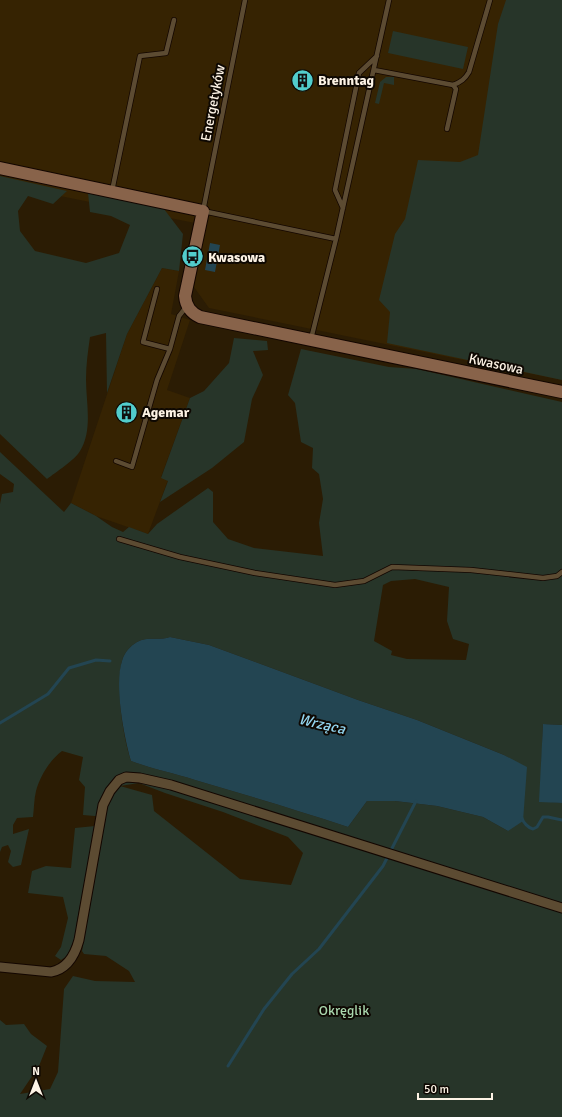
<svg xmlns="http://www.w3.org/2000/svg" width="562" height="1117" viewBox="0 0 562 1117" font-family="Signika,sans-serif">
  <rect width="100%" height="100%" fill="#2b1c04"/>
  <path fill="#362302" d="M0,0H562V380L209,308L194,287L205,225L0,184Z
    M162,268L179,271L171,314L190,320L167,390L190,398L161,477L168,480L148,534L96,516L71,503L127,334Z"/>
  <path fill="#273529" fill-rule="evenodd" d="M506,0H562V380L387,343L390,312L379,300L395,234L405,219L418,160L460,162L478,155L498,24Z
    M393,31L468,47L463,69L388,53Z
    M386,77H394V85L384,83L379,104L375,103L380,82Z
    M0,176L67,191L53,204L28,196L18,211L20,231L35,251L86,263L119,253L130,225L111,216L90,212L88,193L164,209L183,234L179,271L162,268L127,334L107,393L106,333L90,337C88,351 86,365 86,379C86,403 93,430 80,451C76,459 55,473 47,479L0,434Z
    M234,338L267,341L268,350L253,351L263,375L252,399L244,442L212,468L160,502L168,481L161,478L190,398L204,391L229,363Z
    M301,349L389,367L417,369L562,402V725L543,724L540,801L562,803V1117H0V1020L6,1025L24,1024L31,1034L47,1046L39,1066L20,1094L50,1089L58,1072L64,989L73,976L95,981L135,982L129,971L106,956L84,954L82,951L106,817L83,815L85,787L79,780L83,757L62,751C50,760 40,776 36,791C34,799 34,809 33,817L17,818L13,825V834L29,829L21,865L13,867L8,862L11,851L8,845L2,847L0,852V504L2,494L13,492L14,484L0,474V452L64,512L71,503L96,516L112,527L123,532L129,527L148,534L157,524L208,488L213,492V522L228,539L254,548L323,556L319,523L323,499L319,474L312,468L313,448L301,442L295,403L288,395ZM415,579L449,587L447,621L453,639L469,644L466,660L407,659L391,655L392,651L374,641L383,585L391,581ZM170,637L209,645L358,700L417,720L504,755L512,760L508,831L483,817L437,806L395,801H367L348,827C297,810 246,795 195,780C174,773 152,769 131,761C123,737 115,685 122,661C124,653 130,646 137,642C147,636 159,641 170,637ZM139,783L165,793L223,812L288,837L303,853L291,885L240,879L154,811L152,795L120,786Z
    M95,826L77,921L75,938L67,956L61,960L55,956L61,947L68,918L63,897L28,893L32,871L46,866L71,868L75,828Z"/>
  <path fill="#234552" d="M210,243L220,245L215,272L205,270Z
    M170,637L209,645L358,700L417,720L504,755L527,767L523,821L508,831L483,817L437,806L395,801H367L348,827C297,810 246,795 195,780C174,773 152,769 131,761C124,737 114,684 122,661C124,653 130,646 137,642C147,636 159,641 170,637Z
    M543,724L562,725V803L539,802Z"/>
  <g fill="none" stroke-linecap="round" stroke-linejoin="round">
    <path stroke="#234552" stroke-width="3" d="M0,723L48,694L69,668L96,660L110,661
      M522,818C523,822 528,828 533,829L537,827L543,817H548L562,820
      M228,1066L264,1009L292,974L319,949L383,866L416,801"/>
    <defs>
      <path id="lane" d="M245,0L203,211L336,239
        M374,70L453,85C461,82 465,79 469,72L490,0
        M447,129L456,89L453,85
        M112,191L140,56L166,53L174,20
        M343,208L335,190L359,73L377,56
        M157,289L143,342L170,349
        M311,339L336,239L389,0
        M116,461L132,467L157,380L170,349L179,316L187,306
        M119,539L180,557L255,573L335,585L364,581L392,567L471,570L543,578L557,576L562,572"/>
      <path id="street" d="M0,967L51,972C67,969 75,955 79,940L103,805L110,791L119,780L126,777L140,778L171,785L562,908"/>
      <path id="secondary" d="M0,168L203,211L185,296C186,307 191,313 200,317L562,392"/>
    </defs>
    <use href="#lane" stroke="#130600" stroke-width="6"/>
    <use href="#street" stroke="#130600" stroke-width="11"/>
    <use href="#secondary" stroke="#130600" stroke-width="14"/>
    <use href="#lane" stroke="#5c4b32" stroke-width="4.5"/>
    <use href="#street" stroke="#5c4b32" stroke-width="9"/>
    <use href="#secondary" stroke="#88634a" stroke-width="12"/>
  </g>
  <defs>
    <symbol id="building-disc" viewBox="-11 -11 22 22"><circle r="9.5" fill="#52cdcc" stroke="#0e0802"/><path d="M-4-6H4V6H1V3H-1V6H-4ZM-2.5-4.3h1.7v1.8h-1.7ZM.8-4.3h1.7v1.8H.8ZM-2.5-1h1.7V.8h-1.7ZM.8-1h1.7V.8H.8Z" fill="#111"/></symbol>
    <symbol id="bus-disc" viewBox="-11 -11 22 22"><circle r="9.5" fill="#52cdcc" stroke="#0e0802"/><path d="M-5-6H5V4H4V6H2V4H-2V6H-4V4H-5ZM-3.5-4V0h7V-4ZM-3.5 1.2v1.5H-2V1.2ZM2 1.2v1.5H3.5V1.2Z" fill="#111"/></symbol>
  </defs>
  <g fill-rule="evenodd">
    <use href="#building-disc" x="290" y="68" width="25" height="25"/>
    <use href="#bus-disc" x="180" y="244" width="25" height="25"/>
    <use href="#building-disc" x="114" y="400" width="25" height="25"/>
  </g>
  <g text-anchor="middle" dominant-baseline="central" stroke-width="4" stroke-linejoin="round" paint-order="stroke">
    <g font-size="14" font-weight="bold" fill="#fdf3e5" stroke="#0e0802" text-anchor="start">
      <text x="318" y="80">Brenntag</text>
      <text x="208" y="257">Kwasowa</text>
      <text x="142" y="412">Agemar</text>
    </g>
    <g font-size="14" fill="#fdf3e5" stroke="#0e0802">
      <text transform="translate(213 103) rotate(-79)">Energetyków</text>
      <text transform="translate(496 364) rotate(12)">Kwasowa</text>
    </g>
    <g font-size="14" fill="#aad8ae" stroke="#0e0802">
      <text x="344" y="1010">Okręglik</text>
    </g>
    <g font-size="15" font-style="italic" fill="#93d5ef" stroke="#0e0802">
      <text transform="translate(322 724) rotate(13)">Wrząca</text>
    </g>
  </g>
  <g transform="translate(36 1081)" stroke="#0e0802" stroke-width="3" paint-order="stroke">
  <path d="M0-3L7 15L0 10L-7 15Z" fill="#fdf3e5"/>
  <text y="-6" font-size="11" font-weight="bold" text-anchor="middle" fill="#fdf3e5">N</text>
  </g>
  <path d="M418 1093v6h74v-6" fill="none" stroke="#fdf3e5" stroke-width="2"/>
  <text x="424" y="1093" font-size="12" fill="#fdf3e5" stroke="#0e0802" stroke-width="3" paint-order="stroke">50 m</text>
</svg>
